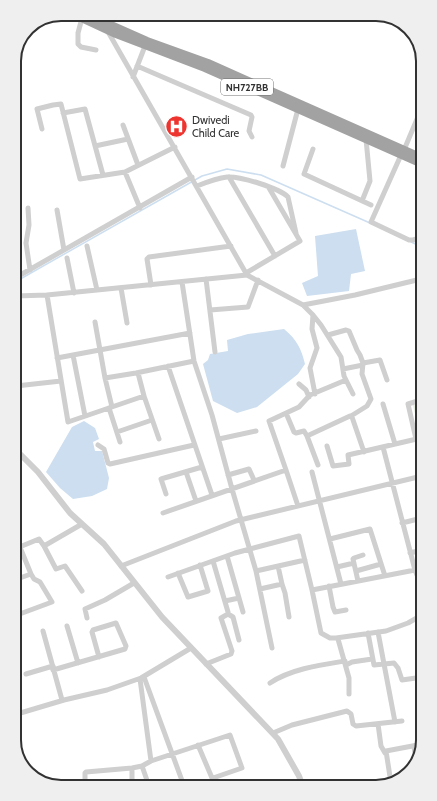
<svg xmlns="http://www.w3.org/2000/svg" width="437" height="801" viewBox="0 0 437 801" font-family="Cabin,sans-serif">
  <rect width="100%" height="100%" fill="#fff"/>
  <path fill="#e7efe0" d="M421,403V435H420L413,405Z"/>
  <path fill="#ccdeef" d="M356,229L365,271L351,274L349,291L307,296L302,283L318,276L315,236Z
    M284,329C297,340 301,348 305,364L298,374L257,407L237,413L213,401L203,364L208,360L210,354L228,351L227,340L248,334Z
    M84,421L95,428L99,439L93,442L95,451H102L109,478L107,489L92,496L73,499L60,488L46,472L72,427Z"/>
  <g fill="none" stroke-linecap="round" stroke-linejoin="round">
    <path stroke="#ccdeef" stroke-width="1.5" d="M411,242L420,246
      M15,282L202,176L227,169L261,175L370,223"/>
    <path stroke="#cfcfcf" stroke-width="5" d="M82,18L78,33V44L81,47L96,50
      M107,30L247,275L303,305L313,315L321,325L341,357L344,376L353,394
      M137,66L251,115L252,117L249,131L252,137
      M133,77L145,46
      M63,113L85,109L103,175
      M123,125L138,165
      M42,129L37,109L53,105L61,104L80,179L125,172L140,208
      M95,146L128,139
      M313,149L304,174L371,205
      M404,150L420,112
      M401,155L371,222L409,240H413L420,238
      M283,166L298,109
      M125,172L175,147
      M229,177L275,256
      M197,186C207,182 217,178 227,177C240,176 279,188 288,197L296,233
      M362,201L370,181L366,139
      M28,208L29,225L26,243L30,270
      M57,210L64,250
      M87,246L97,290
      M67,258L74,293
      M246,273L300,241L269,188
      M15,278L192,177
      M206,279L215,352
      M182,282L194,361L212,415L232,489L256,571L272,648
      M151,285L147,259L149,257L231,246
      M121,288L127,323
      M47,295L68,422L144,396L138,373
      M15,296L47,295L247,275
      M303,305L355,295L421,279
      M210,310L248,307L258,280
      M313,315L312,329L317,348L310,368L315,394
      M95,322L105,378L136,373L194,361
      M328,335L346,330L349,331L357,350L360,355L363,363L362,374L371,399L367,406L351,416
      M73,355L85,416
      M57,358L190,333
      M363,363L380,360L387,380
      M168,366L212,495
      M343,369L363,365
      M105,378L112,407
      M299,384L306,390L309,397
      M16,386L61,381
      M144,396L159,439
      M383,404L395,444
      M109,408L120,442
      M286,413L294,432L296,433L304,431L307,436
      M117,432L152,420
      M219,439L256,431
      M416,439L408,404L421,400
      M98,445L104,449L108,463L110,464L194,445
      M327,446L333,466L349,464L348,455L421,438
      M383,447L415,570
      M318,465L307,436L350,416L352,417L364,452
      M286,470L298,506
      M186,472L196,501
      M312,472L341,584
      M228,475L249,469L254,480
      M166,494L161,479L202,467
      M163,513L286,470L269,421L299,407L310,395L346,380
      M402,523L422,518
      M330,539L370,529L385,576
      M17,540L31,574L17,579
      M44,546L56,569L65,566L82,591
      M17,548L39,539L44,546L82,524
      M410,553L422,550
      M227,556L243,612
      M121,566L236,521L422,476
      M337,567L354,563
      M256,571L305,560
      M356,571L381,564
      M178,573L188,597L208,591L200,565
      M168,577L235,553L299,536L312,590L321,633L330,638H336L338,639L349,678V694
      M358,581L353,559L354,558L363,555
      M282,584L285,593L289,617
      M329,586L333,607L335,612L346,610
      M260,589L282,584L278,566
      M312,590L415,570L417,575L422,574
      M225,601L239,598
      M228,614L233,617L239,640
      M17,615L52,602L40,582L34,579L31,574
      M87,618L85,609L105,600L134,583
      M67,626L78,663
      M43,631L62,700
      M378,632L384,664L394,663L398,668L402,680L423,677
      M368,633L374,665L384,664L395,722
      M336,638L386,631L408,623L422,615
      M206,664L231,654L232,651L221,618L228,614V612L213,561
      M346,665L352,662L372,659
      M53,670L125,649L126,646L116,623L93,630L92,632L99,657
      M26,674L53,666
      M144,677L184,786
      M140,679L151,761L142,766L149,786
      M270,683C291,669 320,665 345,661
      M17,714L64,700L107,690L141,678L191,648
      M378,724L381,746L385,753
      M273,733L292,725L347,711L351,714L353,724L356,726L402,721
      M198,745L215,785
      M414,746L416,764
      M151,761L230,735L242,768L213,778
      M391,783L386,751L423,744
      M132,786V768
      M72,787L85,784V773L86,772L132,768L142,766"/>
    <path stroke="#cfcfcf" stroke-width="6" d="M16,450L38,472L70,513L104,544L162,617L278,739L299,776L302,784"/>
    <path stroke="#a2a2a2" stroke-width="8" d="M73,14L116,34L205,68L420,163
      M86,14L147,41L208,63L420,157"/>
  </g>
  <defs>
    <symbol id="hospital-disc" viewBox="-11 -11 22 22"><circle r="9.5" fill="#ee342f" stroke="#fff"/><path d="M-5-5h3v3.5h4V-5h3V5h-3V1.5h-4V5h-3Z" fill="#fff"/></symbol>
  </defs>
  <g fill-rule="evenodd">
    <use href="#hospital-disc" x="164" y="114" width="25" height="25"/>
  </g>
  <g text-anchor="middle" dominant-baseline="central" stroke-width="4" stroke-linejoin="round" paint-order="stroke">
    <rect fill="#fff" stroke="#707070" stroke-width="1" x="221" y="79" width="52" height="16" rx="3"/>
    <g font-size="10" font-weight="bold" fill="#323232">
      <text x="247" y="87">NH727BB</text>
    </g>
    <g font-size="11" fill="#323232" stroke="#fff" text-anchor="start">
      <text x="192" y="120">Dwivedi<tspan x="192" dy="13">Child Care</tspan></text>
    </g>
  </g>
  <path d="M0 0H437V801H0ZM61 21H376A40 40 0 0 1 416 61V740A40 40 0 0 1 376 780H61A40 40 0 0 1 21 740V61A40 40 0 0 1 61 21Z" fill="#efefef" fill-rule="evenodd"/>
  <path fill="none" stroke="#323232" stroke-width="2" d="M61 21H376A40 40 0 0 1 416 61V740A40 40 0 0 1 376 780H61A40 40 0 0 1 21 740V61A40 40 0 0 1 61 21Z"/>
</svg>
